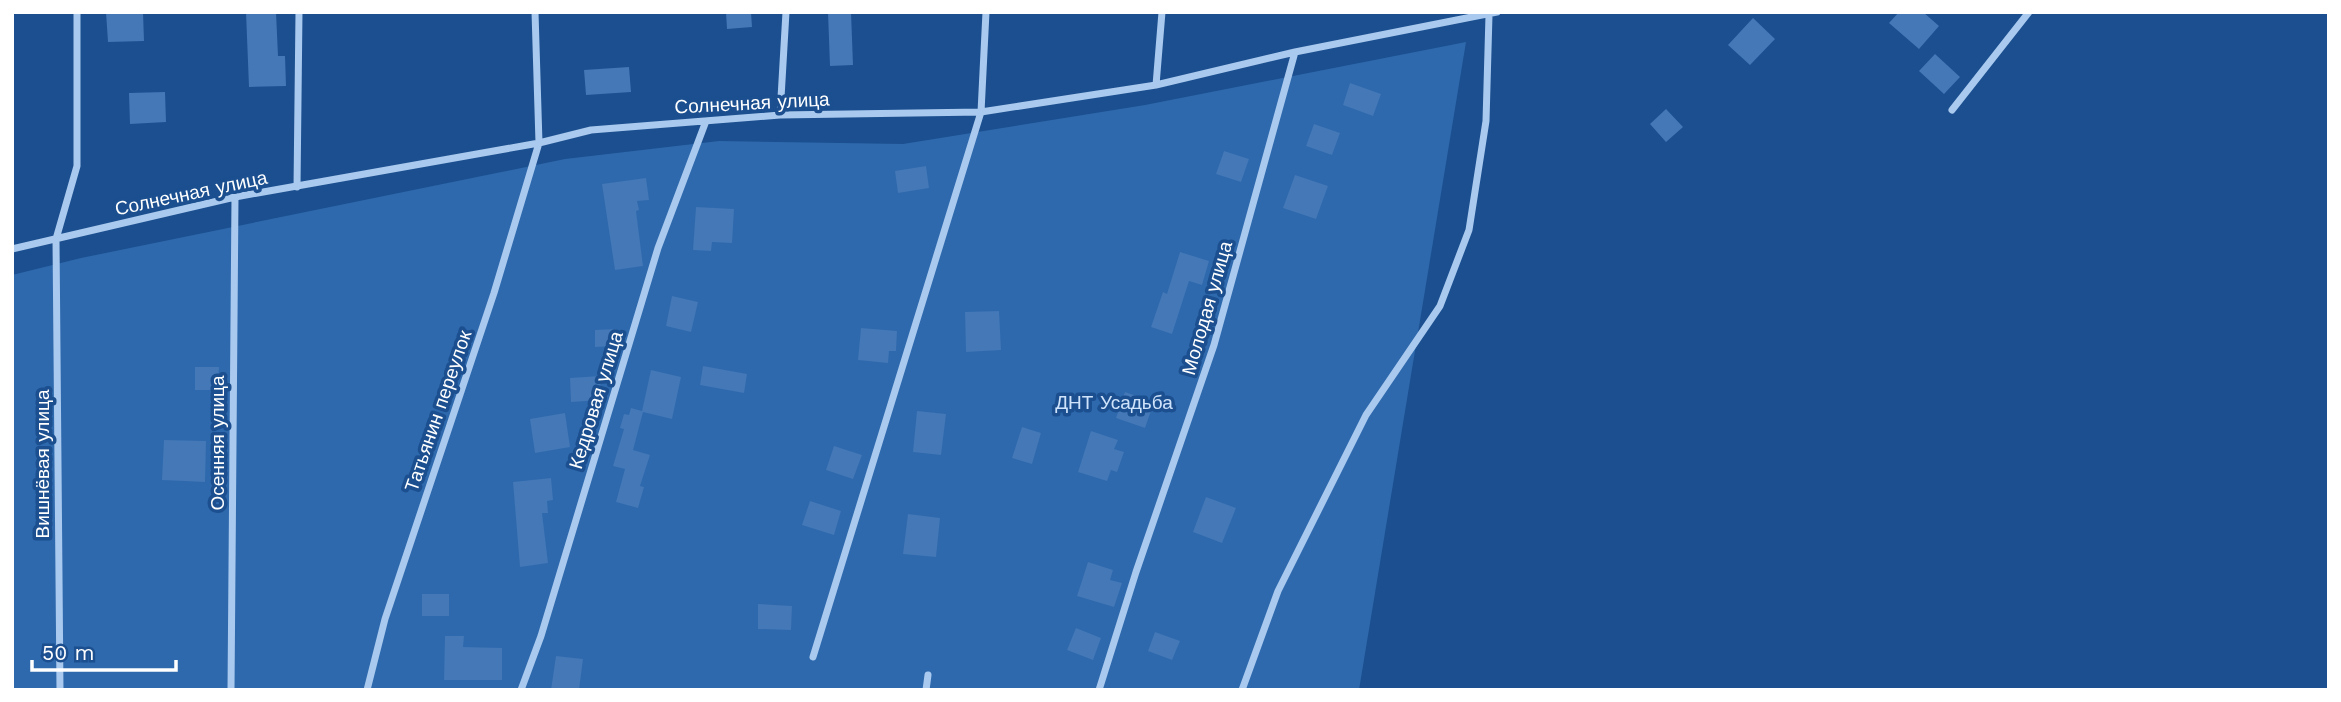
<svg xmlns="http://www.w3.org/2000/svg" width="2341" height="702" viewBox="0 0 2341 702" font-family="'Work Sans',sans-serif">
  <rect width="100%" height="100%" fill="#1b4f8f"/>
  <path fill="#2e69ad" d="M1466,42L1359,690H12V275L81,258L565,159L719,141L903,144L1145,105Z"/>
  <path fill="#4478b7" d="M106,12H143L144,41L108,42Z
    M246,12H276L278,56H285L286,86L249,87Z
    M726,12H751L752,27L727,29Z
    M828,12H851L853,65L830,66Z
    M1899,12H1923L1939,26L1919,49L1889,23Z
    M1753,18L1775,39L1750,65L1728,45Z
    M1935,54L1960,77L1944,94L1919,71Z
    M629,67L631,92L586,95L584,70Z
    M1350,83L1381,94L1373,116L1343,105Z
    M165,92L166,122L130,124L129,93Z
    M1666,109L1683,127L1666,142L1650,124Z
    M1314,124L1340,133L1332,155L1306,146Z
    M1224,151L1249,159L1241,182L1216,174Z
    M926,166L929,188L898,193L895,171Z
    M1295,175L1328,186L1316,219L1283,208Z
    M646,178L649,200L637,201L639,210L636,211L643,266L615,270L602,184Z
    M696,207L734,209L732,243L712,242L711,251L693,250Z
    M1180,252L1209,261L1202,285L1189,281L1172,334L1151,327L1163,292L1167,294Z
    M672,296L698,302L691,332L666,326Z
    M999,311L1001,350L966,352L965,312Z
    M861,328L897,331L896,351H889L888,363L858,360Z
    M616,329L617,346L595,347V330Z
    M703,366L747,374L744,393L700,385Z
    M195,367H219L218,390H195Z
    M651,370L681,377L672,419L643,412L633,450L650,455L640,486L644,487L638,508L616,502L625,469L613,466L624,429L620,428L624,414L629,415L631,408L642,411Z
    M600,376L601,400L571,402L570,378Z
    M1125,392L1154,402L1145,428L1116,418Z
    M917,411L946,414L941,455L913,452Z
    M565,413L570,447L535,453L530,419Z
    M1022,427L1041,433L1032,464L1012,458Z
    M1091,431L1118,440L1114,449L1124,452L1117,472L1111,470L1107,481L1078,472Z
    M164,440L206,441L205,482L162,480Z
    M834,446L862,455L853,479L826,470Z
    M551,478L553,500L547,501L548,513H542L548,563L520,567L513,482Z
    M1206,497L1236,508L1222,543L1193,532Z
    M810,501L841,511L834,535L802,525Z
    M908,514L940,518L936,557L903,554Z
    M1088,562L1113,570L1110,580L1122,583L1114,607L1077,596Z
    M422,594H449V616H422Z
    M758,604L792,606L791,630L758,629Z
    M1076,628L1101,638L1093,660L1067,650Z
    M1155,632L1180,641L1172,660L1148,651Z
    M445,636H464L463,647L502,648V680H444Z
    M556,656L583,659L579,690H551Z"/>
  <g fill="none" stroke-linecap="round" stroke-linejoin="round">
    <path stroke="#a9c9ee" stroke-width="7" d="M1156,85L1162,12
      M1952,110L2029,12
      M780,115L786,12
      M297,187L299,12
      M12,249L235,197L539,143L591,130L780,115L981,112L1156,85L1295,52L1497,12
      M813,657L981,112L986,12
      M60,690L56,239L77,166V12
      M231,690L235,197
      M367,690L385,619L494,293L539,143L535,12
      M521,690L541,636L658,248L706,121
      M926,690L928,675
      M1099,690L1136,572L1214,345L1295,52
      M1242,690L1278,591L1366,415L1440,306L1469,230L1486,121L1489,15"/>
  </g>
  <g text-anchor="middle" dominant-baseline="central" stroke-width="7" stroke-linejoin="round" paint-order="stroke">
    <g font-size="19" fill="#fff" stroke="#1b4f8f">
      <text transform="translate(752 103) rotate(-3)">Солнечная улица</text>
      <text transform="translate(191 193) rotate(-12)">Солнечная улица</text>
      <text transform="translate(1207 308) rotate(-74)">Молодая улица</text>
      <text transform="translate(596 400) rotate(-73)">Кедровая улица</text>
      <text transform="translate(438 411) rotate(-71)">Татьянин переулок</text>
      <text transform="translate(217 443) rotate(-90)">Осенняя улица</text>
      <text transform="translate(42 464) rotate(-90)">Вишнёвая улица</text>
    </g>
    <g font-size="19" fill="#cfe3fa" stroke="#1b4f8f">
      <text x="1114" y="402">ДНТ Усадьба</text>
    </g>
  </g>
  <rect width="2341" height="702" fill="none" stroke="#ffffff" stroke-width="28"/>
  <path d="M32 660v10h144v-10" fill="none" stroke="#ffffff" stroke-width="3.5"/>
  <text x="42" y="660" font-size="21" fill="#ffffff" stroke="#1b4f8f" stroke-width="5" paint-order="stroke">50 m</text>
</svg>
